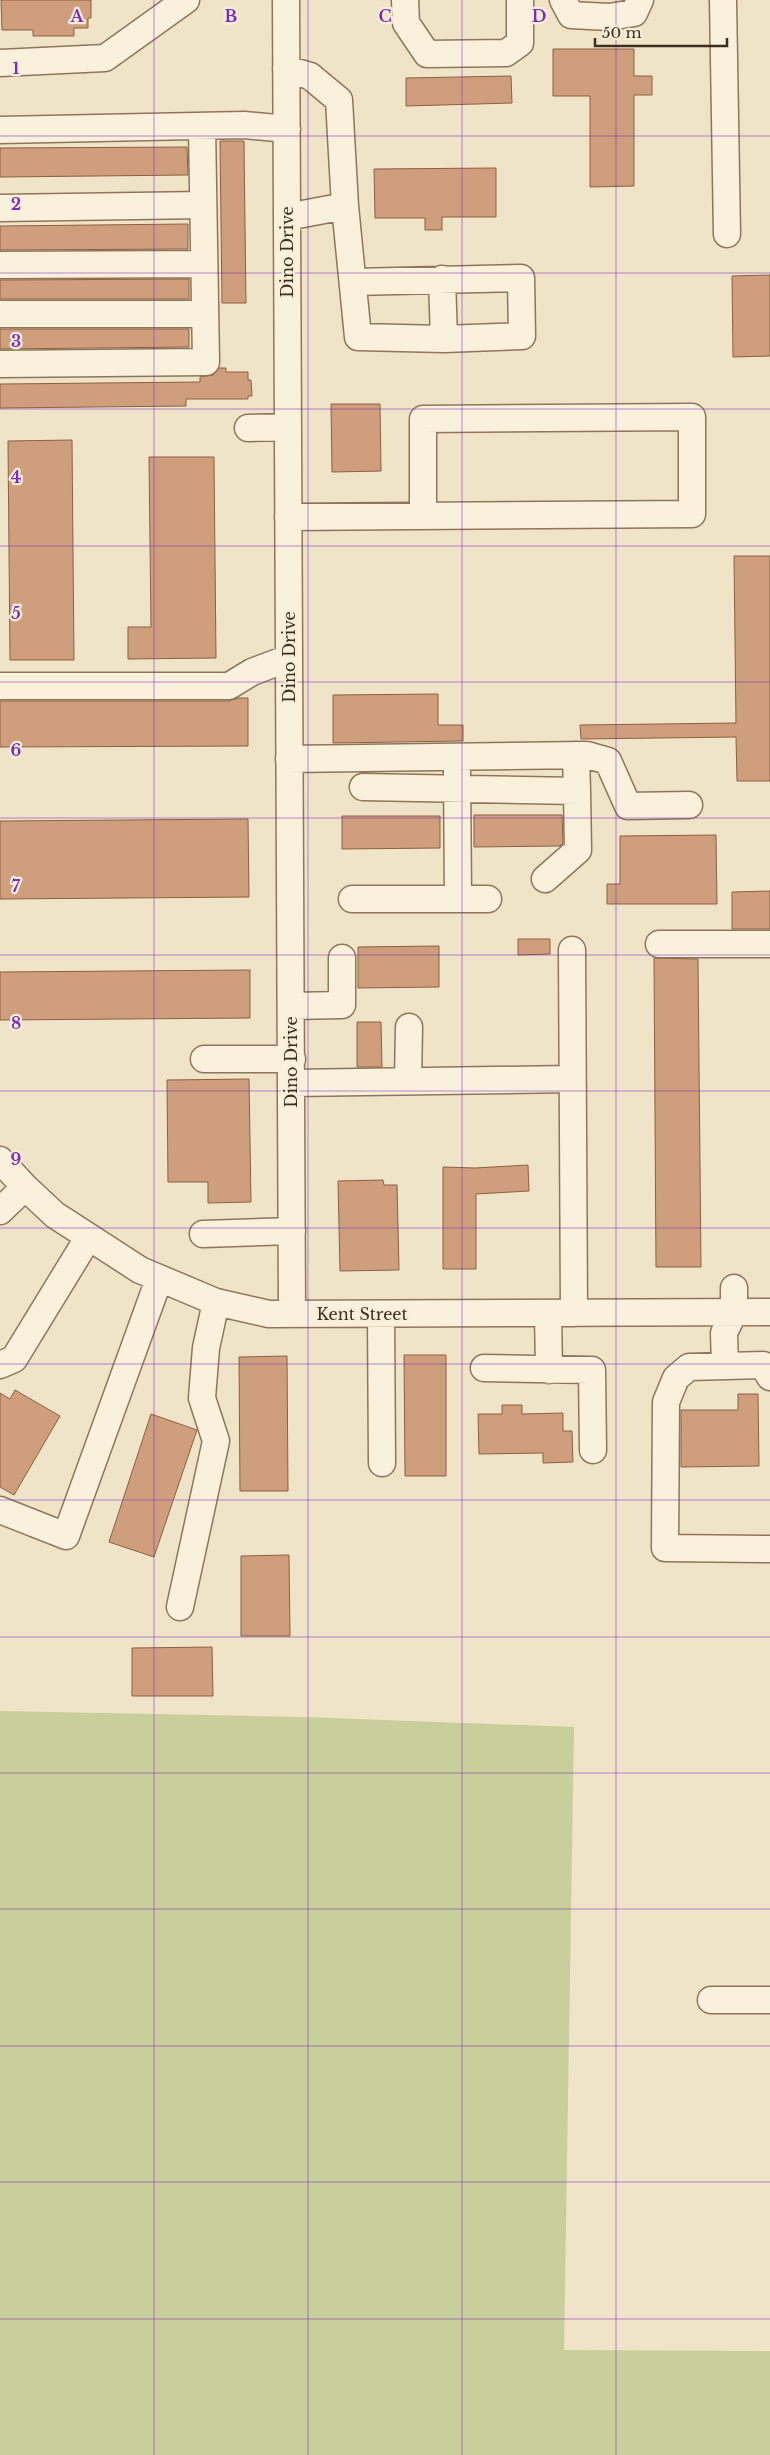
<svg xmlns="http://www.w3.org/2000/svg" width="770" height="2455" viewBox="0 0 770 2455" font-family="'Libre Baskerville',serif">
  <rect width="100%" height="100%" fill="#f0e4c8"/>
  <path fill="#c9cf9b" d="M0,1711L304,1717L574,1727L564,2350L770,2351V2455H0Z"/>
  <path fill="#cf9f7d" stroke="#8d5f41" d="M1,0H91V18H88V28H74V36H33V30H2Z
    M553,49H634V76H652V95H634V186L590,187V96H553Z
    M511,76L512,103L406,106V78Z
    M220,141H244L246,303H222Z
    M187,147L188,175L0,177V148Z
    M496,168V217H442V230H425V218H375L374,169Z
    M188,224V249L0,250V226Z
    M770,275V356L733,357L732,276Z
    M189,279V299H0V280Z
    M0,329H189V347L0,349Z
    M219,368H226V372H248V380H251L252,396H248V399H186V406L0,408V384L200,382V377L213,375Z
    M331,404H380L381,471L332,472Z
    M72,440L74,660H10L8,441Z
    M149,457H214L216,658L128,659V627H151Z
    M734,556H770V781H737L736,737L581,739L580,725L736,723Z
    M438,694V725H463V741L333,743V695Z
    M238,698H248V746L0,747V701H229Z
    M474,815H562L563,843L560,846L474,847Z
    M342,816H440V848L342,849Z
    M248,819L249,897L0,899V821Z
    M716,835L717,904H607V884H620V836Z
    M770,891V929H732V892Z
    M518,939H550V954L518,955Z
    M439,946V987L358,988V947Z
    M654,958L698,959L701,1267H656Z
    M250,970V1018L0,1020V972Z
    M357,1022H381L382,1067H357Z
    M249,1079L251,1202L208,1203V1182H168L167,1080Z
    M528,1165L529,1191L476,1194V1269H443V1167L475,1168Z
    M383,1180L384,1185H397L399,1270L340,1271L338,1181Z
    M404,1355H446V1476H405Z
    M287,1356L288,1491H240L239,1357Z
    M15,1390L60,1416L14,1495L0,1487V1393L10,1399Z
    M738,1394H758L759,1466L681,1467V1410H738Z
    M502,1405H522V1414L563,1413V1431H572L573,1462L543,1463V1453L479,1454L478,1414H502Z
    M151,1414L197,1430L154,1557L109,1542Z
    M289,1555L290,1636H241V1556Z
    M212,1647L213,1696H132V1648Z"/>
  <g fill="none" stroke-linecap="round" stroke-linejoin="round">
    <defs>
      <path id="minor" d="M286,0L292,1314
        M405,0L406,23L427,54L506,53L520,43V0
        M563,0L571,15L609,17L634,13L640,0
        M723,0L727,234
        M0,63L105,58L186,0
        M286,69L310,76L339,100L345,206L287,217
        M0,130L244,125L287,129
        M345,206L358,337L444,339L522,336L521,278L354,282
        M0,208L203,205
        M0,265L204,264
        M442,279L444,339
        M0,314H205
        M0,364L206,362L202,126
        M248,428L288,427
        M288,517L692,514V417L423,419V516
        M0,686H229L252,672L289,658
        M289,759L587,755L608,761L628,806L689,805
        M457,772L458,899
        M363,787L577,791L576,755
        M545,879L578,850L577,791
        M352,899H488
        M659,944H770
        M572,950L574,1313
        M291,1006L342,1005V958
        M204,1059H292
        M408,1081L409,1027
        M292,1083L571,1079
        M0,1160L25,1187L55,1215L140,1270L216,1302L269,1314L770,1312
        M0,1211L25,1187
        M203,1234L292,1231
        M548,1313L549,1370
        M381,1314L382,1463
        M0,1365L14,1359L88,1238
        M725,1366L724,1333L734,1312V1288
        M484,1368L592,1370L593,1450
        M770,1377L763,1365L689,1367L676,1378L666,1402L665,1548L770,1549
        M0,1510L66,1536L159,1279
        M180,1607L216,1441L202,1398L206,1348L216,1302
        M711,2000H770"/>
    </defs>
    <use href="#minor" stroke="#8d765c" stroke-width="29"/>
    <use href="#minor" stroke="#faf1dc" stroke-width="26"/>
  </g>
  <path fill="none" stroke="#7b2cbf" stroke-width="1" stroke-opacity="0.55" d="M154,0V2455M308,0V2455M462,0V2455M616,0V2455M0,136H770M0,273H770M0,409H770M0,546H770M0,682H770M0,818H770M0,955H770M0,1091H770M0,1228H770M0,1364H770M0,1500H770M0,1637H770M0,1773H770M0,1909H770M0,2046H770M0,2182H770M0,2319H770"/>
  <g text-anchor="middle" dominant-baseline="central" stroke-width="4.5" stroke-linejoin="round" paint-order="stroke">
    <g font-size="16" fill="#3d2e20" stroke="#f7eed8">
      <text transform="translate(287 252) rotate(-90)">Dino Drive</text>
      <text transform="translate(289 657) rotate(-90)">Dino Drive</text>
      <text transform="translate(291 1062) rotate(-90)">Dino Drive</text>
      <text x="362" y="1314">Kent Street</text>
    </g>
  </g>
  <g font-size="16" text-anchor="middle" font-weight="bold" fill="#7b2cbf" stroke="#f7eed8" stroke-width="4.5" stroke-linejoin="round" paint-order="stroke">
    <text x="77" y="22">A</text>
    <text x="231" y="22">B</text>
    <text x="385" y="22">C</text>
    <text x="539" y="22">D</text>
    <text x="16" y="74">1</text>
    <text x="16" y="210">2</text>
    <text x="16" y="347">3</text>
    <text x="16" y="483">4</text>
    <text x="16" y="619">5</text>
    <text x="16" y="756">6</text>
    <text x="16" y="892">7</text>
    <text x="16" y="1029">8</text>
    <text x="16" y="1165">9</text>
  </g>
  <path d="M595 38v8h132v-8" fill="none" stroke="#3d2e20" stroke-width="2.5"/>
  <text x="602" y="38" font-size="15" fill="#3d2e20" stroke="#f7eed8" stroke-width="4" paint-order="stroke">50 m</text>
</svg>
